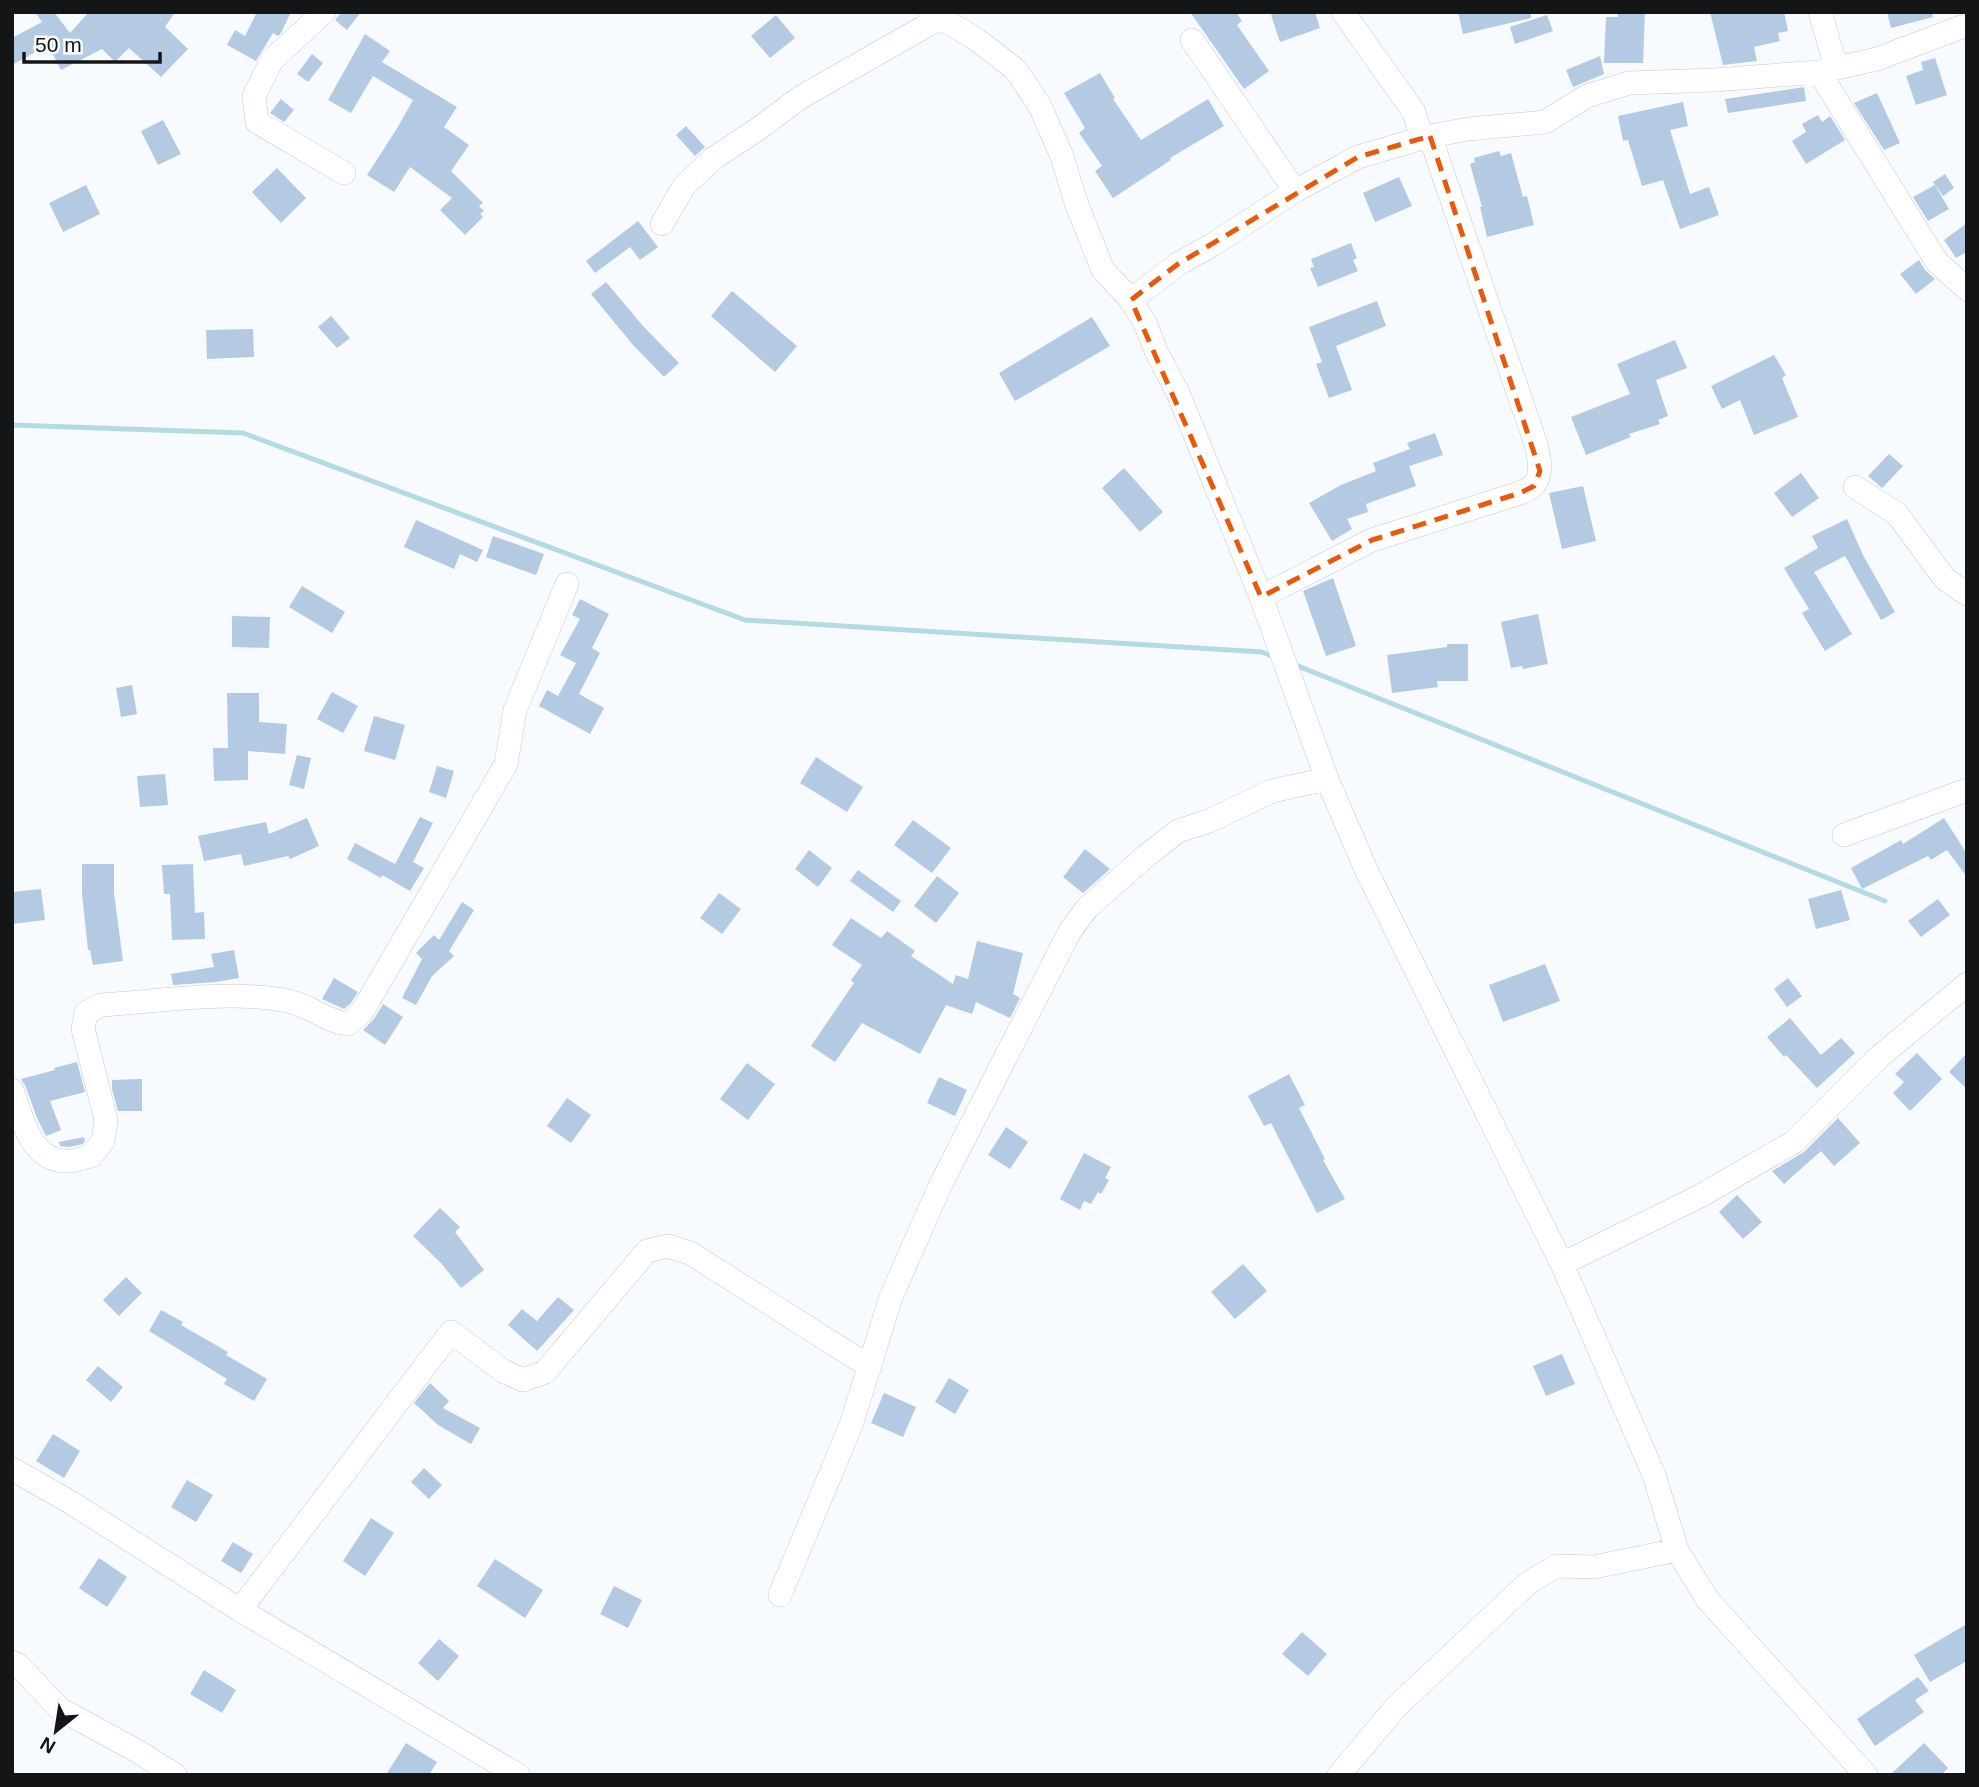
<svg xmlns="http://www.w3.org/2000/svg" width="1979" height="1787" viewBox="0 0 1979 1787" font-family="Arial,sans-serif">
  <rect width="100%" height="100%" fill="#f7fafe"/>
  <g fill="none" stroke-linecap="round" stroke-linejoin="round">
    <path stroke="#b4dbe4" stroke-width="5" d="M12,425L243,433L745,620L1262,652L1274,657
      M1293,664L1885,901"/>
  </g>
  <path fill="#b4cae3" d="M35,12H54L70,33L89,12H175L165,27L188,49L161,77L129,48L115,62L102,49L61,70L48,45L12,65V38L42,22Z
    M257,12H291L281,33L278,36L273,33L256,61L227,45L235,30L245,36Z
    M342,12H361L347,30L335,20Z
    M1190,12H1236L1242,21L1237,25L1269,71L1244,89Z
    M1279,12H1315L1320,28L1280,42L1271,15Z
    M1458,12H1531V18L1463,34Z
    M1618,12H1645L1643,63H1604L1606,17H1618Z
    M1710,12H1784L1788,31L1778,33L1780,41L1754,47L1757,61L1723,65Z
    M1887,12H1932L1933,17L1891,28Z
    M776,15L795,38L770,58L751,36Z
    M1547,15L1553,31L1515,44L1510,27Z
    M365,34L390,51L382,62L457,107L444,127L469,145L451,171L483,203L479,206L484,211L480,214L483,217L465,235L440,210L452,198L410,167L394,192L367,175L396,130L413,100L373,76L351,113L328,100Z
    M312,54L323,63L308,82L297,74Z
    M1600,56L1604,74L1573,87L1566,70Z
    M1935,58L1947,95L1916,105L1906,76L1923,70L1921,62Z
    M1100,73L1115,98L1113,99L1141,140L1208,99L1224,126L1170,158L1171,160L1113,198L1095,171L1102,166L1079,133L1085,128L1064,93Z
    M1804,87L1806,101L1728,113L1725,99Z
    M1877,93L1900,143L1884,150L1854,103Z
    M281,99L294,110L284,122L270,113Z
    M1683,102L1688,126L1670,130L1690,194L1709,187L1719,215L1680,229L1663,180L1642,186L1628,140L1623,141L1618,116Z
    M1818,115L1822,122L1830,116L1845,140L1806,164L1792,141L1806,132L1802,124Z
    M163,120L181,154L158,165L141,131Z
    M686,126L705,147L695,156L676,135Z
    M1499,151L1501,156L1511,153L1523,197L1527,196L1534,225L1487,237L1480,207H1482L1470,164L1475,162L1474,158Z
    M277,168L306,198L281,223L252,192Z
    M1945,174L1954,188L1943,196L1933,182Z
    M1399,177L1412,206L1375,222L1363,193Z
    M86,185L100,214L63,232L49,203Z
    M1935,185L1949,209L1928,221L1913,197Z
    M638,221L658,247L640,260L630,247L595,273L586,261Z
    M1967,223V252L1956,258L1944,240Z
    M1351,243L1357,258L1353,260L1358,271L1318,287L1310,268L1314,267L1311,259Z
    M1919,260L1925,270L1935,279L1916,294L1900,274Z
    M606,282L643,326L679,363L664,377L633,345L591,294Z
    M732,291L797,346L775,372L711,316Z
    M1377,301L1386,326L1336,346L1352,390L1329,398L1316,364L1322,362L1309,327Z
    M331,316L350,338L337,348L318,327Z
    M1092,317L1110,346L1015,401L999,373Z
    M253,329L254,357L207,359L206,330Z
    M1675,340L1687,368L1656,380L1668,416L1658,420L1660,424L1629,434L1631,437L1586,455L1571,417L1630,394L1617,364Z
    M1774,355L1786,375L1782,378L1798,417L1754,435L1740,400L1722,409L1711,386Z
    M1435,433L1443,455L1409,466L1416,486L1366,504L1368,512L1347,519L1352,529L1332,541L1309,503L1341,485L1376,471L1373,463L1410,449L1407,443Z
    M1889,454L1903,466L1882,488L1868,476Z
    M1124,468L1163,512L1140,532L1102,488Z
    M1801,473L1819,498L1792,517L1774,493Z
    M1583,486L1596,541L1562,549L1549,493Z
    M1847,519L1863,555L1895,612L1881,620L1845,556L1814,572L1852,634L1825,651L1802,613L1809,609L1784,568L1818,548L1812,536Z
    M416,520L483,550L477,562L460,554L454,569L404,547Z
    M493,536L544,554L536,575L486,557Z
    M1333,578L1356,646L1326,656L1303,591Z
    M302,586L345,612L332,633L289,607Z
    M580,599L609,614L592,648L600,653L579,694L604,708L590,734L539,706L547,690L558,696L576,663L560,655L580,619L572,615Z
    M1538,614L1548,664L1523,669L1522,666L1511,668L1501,622Z
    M232,616L270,617L269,648L232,647Z
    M1447,644H1468V681H1437L1438,687L1392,693L1387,655L1447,647Z
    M132,685L137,714L121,717L116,688Z
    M332,692L358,706L343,733L317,719Z
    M227,693H259V722L287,724L285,754L248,751V780L214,781L213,748H228Z
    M374,716L405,725L395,760L364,751Z
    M297,755L311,758L304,789L289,785Z
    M816,757L863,787L847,812L800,783Z
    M437,766L454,771L446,798L429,792Z
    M165,774L168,805L140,807L137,776Z
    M420,817L433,823L413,862L424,868L410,891L382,875L381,878L347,859L355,843L395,864Z
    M307,818L319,846L290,859L288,856L244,866L241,854L204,861L198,836L266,822L269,834Z
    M1944,818L1967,854V877L1947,850L1931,860L1928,856L1862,889L1851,868L1901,840L1903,844Z
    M913,820L951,848L932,873L894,845Z
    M1085,849L1110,869L1083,893L1063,877Z
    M809,850L832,868L818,887L795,869Z
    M82,864H114V893L123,961L93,965L90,950H88L82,894Z
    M193,864L195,913L204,912L205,939L172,940L170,894H164L162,865Z
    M858,870L901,901L893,912L850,881Z
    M937,876L959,893L936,923L914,906Z
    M41,889L45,920L12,924V892Z
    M1841,890L1850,920L1816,929L1808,899Z
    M719,893L741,909L722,934L700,918Z
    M1938,899L1950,915L1921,937L1908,921Z
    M462,902L474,910L449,951L454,956L432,976L416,1005L402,998L422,959L416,953L434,935L439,940Z
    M851,918L881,938L887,931L915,951L911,956L953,984L956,975L968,979L977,941L1023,953L1013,994L1020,998L1010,1018L976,1002L972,1014L946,1005L920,1054L862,1023L835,1062L811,1046L854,983L851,980L862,965L832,945Z
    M234,950L239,978L216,982L173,985L171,974L214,967L211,954Z
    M1545,964L1560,1001L1503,1022L1489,985Z
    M334,978L358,992L351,1003L344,1009L322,999Z
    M1788,978L1802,996L1787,1007L1774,989Z
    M383,1004L403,1017L385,1045L363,1030L374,1019Z
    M1790,1018L1821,1055L1841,1038L1855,1053L1817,1088L1786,1055L1784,1057L1767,1037Z
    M1917,1053L1942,1079L1910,1111L1893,1093L1904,1082L1895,1074Z
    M1967,1053V1089L1949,1072Z
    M77,1062L85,1092L50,1101L61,1130L46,1136L37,1118L25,1085L21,1079L55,1070L54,1068Z
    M747,1063L775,1084L748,1120L720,1099Z
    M1289,1074L1305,1105L1299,1108L1325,1159L1323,1160L1345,1199L1317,1213L1271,1123L1264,1126L1248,1096Z
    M939,1077L967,1090L955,1116L927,1103Z
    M142,1079V1111H118L112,1089V1080Z
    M567,1098L591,1115L571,1143L547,1126Z
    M1838,1118L1860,1143L1834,1166L1821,1151L1784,1184L1772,1171L1804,1152Z
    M1006,1127L1028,1142L1010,1169L988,1155Z
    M84,1137L85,1141L83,1144L69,1147L60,1146L59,1142Z
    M1084,1153L1111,1167L1105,1178L1109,1180L1101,1194L1098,1192L1091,1204L1084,1201L1080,1210L1060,1199Z
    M1737,1195L1762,1222L1743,1239L1719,1212Z
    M440,1208L460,1227L455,1232L484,1270L461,1288L441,1263L413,1236Z
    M1243,1264L1267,1291L1235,1319L1211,1292Z
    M126,1277L142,1293L119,1316L103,1300Z
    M558,1297L574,1310L537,1351L508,1325L522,1309L537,1321Z
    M161,1310L183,1322L181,1325L228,1352L226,1355L267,1379L254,1401L224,1384L227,1379L149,1331Z
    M1562,1354L1575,1384L1546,1396L1533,1366Z
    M98,1366L123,1387L111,1402L86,1380Z
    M949,1378L969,1390L955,1414L935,1402Z
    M430,1383L449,1401L443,1408L480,1428L471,1444L438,1425L414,1403Z
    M884,1393L916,1407L903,1437L871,1423Z
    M53,1434L80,1451L64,1478L36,1461Z
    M424,1468L442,1485L429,1499L411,1482Z
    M187,1480L213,1495L196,1522L171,1507Z
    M371,1518L394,1533L365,1576L343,1561Z
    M233,1542L253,1554L241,1573L221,1561Z
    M99,1558L127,1577L107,1607L79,1588Z
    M495,1559L543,1590L525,1618L477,1586Z
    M614,1586L642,1600L628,1628L600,1614Z
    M1967,1624V1661L1930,1682L1914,1655Z
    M1302,1632L1327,1654L1308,1676L1282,1654Z
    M439,1639L459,1656L438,1681L418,1663Z
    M204,1670L236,1690L222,1713L190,1694Z
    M1918,1677L1929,1691L1915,1700L1924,1712L1875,1746L1857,1719Z
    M406,1743L437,1762L429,1775H386Z
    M1924,1743L1948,1768L1941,1775H1890Z"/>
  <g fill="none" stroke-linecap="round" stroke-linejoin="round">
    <defs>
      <path id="minor" d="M324,12L272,60L254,96L257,122L344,173
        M930,12L976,39L1016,70L1040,106L1061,154L1077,205L1103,270L1131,300L1145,323L1156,351L1178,393L1261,597L1327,779L1368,874L1562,1264L1654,1475L1677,1550L1707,1599L1866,1775
        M1343,12L1414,112L1422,139
        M1820,12L1836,67
        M1192,40L1295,191
        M1819,72L1937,262L1967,289
        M662,224L684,186L714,158L758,129L801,97L940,18
        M1131,300L1178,264L1212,245L1295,191L1358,157L1430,136L1469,129L1545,122L1587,96L1629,83L1715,80L1819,72L1877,59L1967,25
        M1855,487L1897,514L1945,579L1967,594
        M1261,597L1372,540L1520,493C1524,491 1531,488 1534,485C1548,469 1532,433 1526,415L1430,136
        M1844,835L1967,790
        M12,1090C22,1116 29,1159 64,1161C72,1162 83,1158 91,1156L103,1141L106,1120L83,1029L86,1013L101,1005C160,1001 236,989 292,1002C312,1007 327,1022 348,1024L362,1012L506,764L515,710L567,584
        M1562,1264L1700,1196L1794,1142L1879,1057L1967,984
        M12,1469L70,1502L240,1610L518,1775
        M780,1595L851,1425L891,1297L940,1186L1070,931L1087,908L1146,856L1178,831L1209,821L1272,791L1327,779
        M240,1610L451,1332L503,1371L523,1380L545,1372L647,1251L668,1246L690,1253L870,1367
        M12,1662L18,1665L60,1709L137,1751L175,1775
        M1339,1775L1396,1707L1528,1583L1557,1566L1594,1567L1677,1550"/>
    </defs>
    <use href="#minor" stroke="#c5cad0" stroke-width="24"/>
    <use href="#minor" stroke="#fff" stroke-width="23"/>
  </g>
  <path fill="none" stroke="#e8590c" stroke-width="5" stroke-dasharray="14 9" stroke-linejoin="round" d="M1430,136L1540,471L1534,486L1520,493L1372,540L1261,597L1131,300L1178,264L1358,157Z"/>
  <rect width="1979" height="1787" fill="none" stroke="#131517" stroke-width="28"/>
  <g transform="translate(56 1731) rotate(210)" stroke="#f7fafe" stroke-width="5" paint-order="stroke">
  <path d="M0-5L12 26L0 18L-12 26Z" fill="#131517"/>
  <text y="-10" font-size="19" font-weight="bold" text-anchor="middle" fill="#131517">N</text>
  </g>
  <path d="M24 52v10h136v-10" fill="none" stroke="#131517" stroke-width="3.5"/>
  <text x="35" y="52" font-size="21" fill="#131517" stroke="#f7fafe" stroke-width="5" paint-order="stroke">50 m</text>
</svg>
